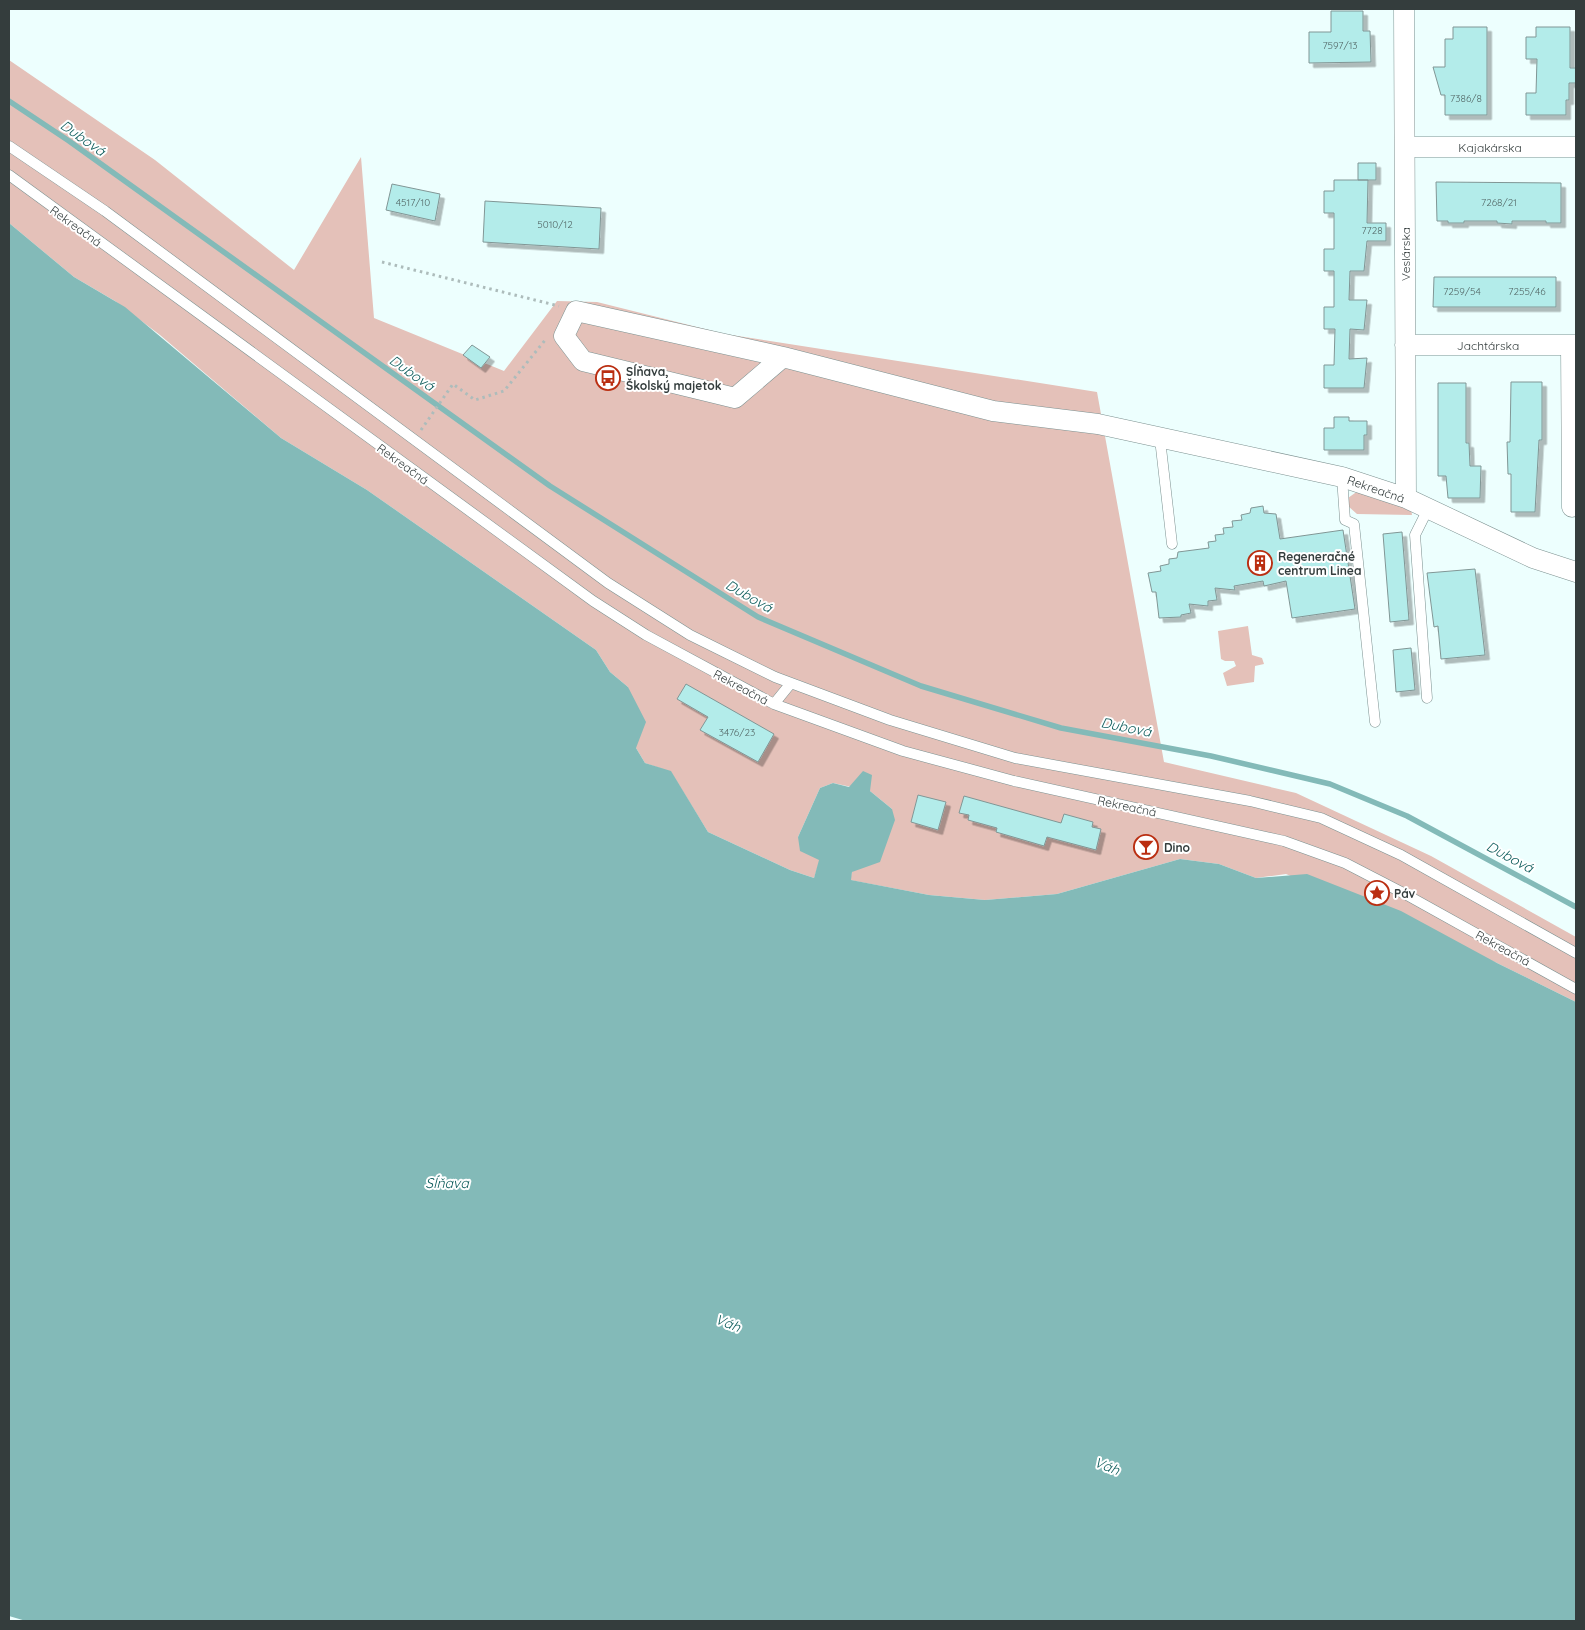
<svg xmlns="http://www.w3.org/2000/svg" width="1585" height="1630" viewBox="0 0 1585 1630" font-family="Quicksand,sans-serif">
  <defs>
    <filter id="shadow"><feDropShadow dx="4.5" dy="4.5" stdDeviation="0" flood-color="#0004"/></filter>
  </defs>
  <rect width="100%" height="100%" fill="#edfffe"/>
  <path fill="#e4c1b9" d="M9,60L155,160L294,270L361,157L374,318L504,371L557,301L597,302L725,334L1097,392L1164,762L1296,793L1431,856L1576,937V1002L1497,963L1286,874L1256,878L1219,864L1180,859L1057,894L985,900L929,895L850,880L852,872L892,809L870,791L833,783L820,788L798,837L820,860L814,878L790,870L708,832L671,772L645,763L636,748L628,687L610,672L596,650L367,490L281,438L160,335L115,301L74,277L9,223Z
    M1362,488L1411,508L1412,515L1357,514L1348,506V498Z
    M1248,626L1252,655L1262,658L1264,664L1255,666L1254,682L1227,686L1223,673L1236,666L1234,661H1225L1221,659L1218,631Z"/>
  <path fill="#83bab8" d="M9,223L74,277L125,307L281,438L367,490L596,650L610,672L628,687L646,722L636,748L645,763L671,771L708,832L790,870L814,878L819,860L800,851L798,837L820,788L833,783L849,787L863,771L872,775L870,791L892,809L895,820L880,862L852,872L851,880L929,895L985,900L1057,894L1180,859L1219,864L1256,878L1307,874L1401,911L1497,963L1576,1002V1621H26L9,1616Z"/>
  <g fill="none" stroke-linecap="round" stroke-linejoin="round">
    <path stroke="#83bab8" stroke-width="5.5" d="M9,101L69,141L550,486L758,617L921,686L1061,728L1211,756L1330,784L1407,816L1576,907"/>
  </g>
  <path fill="#b3ecea" stroke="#819695" filter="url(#shadow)" d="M1331,11H1363V31H1370L1371,62L1309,63V32H1331Z
    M1453,27H1487V115H1445V95H1441L1433,67H1445V39H1453Z
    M1536,27H1570V68H1576V83H1569V100H1566V115H1526V93H1536L1537,59H1526V37H1536Z
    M1358,163H1376V180H1358Z
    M1334,180H1368L1367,223H1386V241H1367L1364,271H1350L1349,300H1367L1364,330L1350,329L1349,359L1367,358L1364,388H1324V365H1334L1335,329H1324V307H1334V271H1324V249H1334V213H1324V191H1334Z
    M1436,182L1561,183V223H1546V221H1512V224L1497,223V221H1464V223H1448V221H1437Z
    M392,184L440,194L435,221L386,210Z
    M485,201L601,208L599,249L483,242Z
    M1434,277H1556V307H1433Z
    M472,345L490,357L481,368L463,355Z
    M1511,382H1542V440H1539L1535,512H1511V474H1508L1507,442H1510Z
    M1438,383H1466V443H1469L1470,466H1481L1480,498H1448L1446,476H1438Z
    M1334,417H1349V421H1367V435H1364V450H1324V428H1334Z
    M1263,506L1264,513L1276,514L1280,539L1343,530L1355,609L1292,618L1286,581L1264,586L1263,581L1234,586L1235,590L1215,588L1217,600L1208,601V606L1189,604L1191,613L1181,615V617L1159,618L1156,592H1152L1148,573L1161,571L1160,566L1169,564V559L1177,558L1178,552L1209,548L1208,542L1216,541L1215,535L1224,534L1223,528L1233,527L1232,521L1242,520L1241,515L1250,513L1251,508Z
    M1402,532L1409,620L1390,622L1383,534Z
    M1475,569L1485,655L1441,659L1438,626L1434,627L1427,573Z
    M1411,648L1415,690L1396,692L1393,650Z
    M686,684L774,734L758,762L700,730L708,717L677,699Z
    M918,795L946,802L938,830L911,822Z
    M964,796L1061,823L1064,814L1093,822L1092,827L1101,829L1096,850L1047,837L1044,846L996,832L997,828L968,820L969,815L959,813Z"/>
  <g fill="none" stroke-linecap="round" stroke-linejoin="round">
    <defs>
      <path id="lane" d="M9,146L105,211L608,583L690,635L775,677L890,720L1015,758L1250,801L1321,818L1401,855L1576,953
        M9,175L593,601L646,635L774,704L903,751L1014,781L1284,841L1345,863L1405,894L1576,989
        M1160,439L1172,544
        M1342,477L1345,520L1354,524L1375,722
        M1427,698L1415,535L1428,509
        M774,704L791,683"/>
      <path id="street" d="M1404,9L1406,498
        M1405,147H1576
        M1405,345H1576
        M1571,345L1572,507
        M783,357L735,398L583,361L564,336L576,311L783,357L993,411L1098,424L1342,477L1406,498L1533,558L1576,572"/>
    </defs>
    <use href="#lane" stroke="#7c9190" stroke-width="11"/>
    <use href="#street" stroke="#7c9190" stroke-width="21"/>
    <path stroke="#adbcbb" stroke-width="3" stroke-dasharray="2.5 4" stroke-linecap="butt" d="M382,262L559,306
      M421,430L453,384L475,400L504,391L546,339"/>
    <use href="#lane" stroke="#fff" stroke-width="10"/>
    <use href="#street" stroke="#fff" stroke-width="20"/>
  </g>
  <defs>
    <symbol id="bus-ring" viewBox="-11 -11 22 22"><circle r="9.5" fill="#fff" stroke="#ba2e11" stroke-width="1.5"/><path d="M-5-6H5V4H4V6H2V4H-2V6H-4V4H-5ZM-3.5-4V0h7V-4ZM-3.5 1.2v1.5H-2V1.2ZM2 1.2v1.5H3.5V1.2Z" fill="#ba2e11"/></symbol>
    <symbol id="building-ring" viewBox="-11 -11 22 22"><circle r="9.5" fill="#fff" stroke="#ba2e11" stroke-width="1.5"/><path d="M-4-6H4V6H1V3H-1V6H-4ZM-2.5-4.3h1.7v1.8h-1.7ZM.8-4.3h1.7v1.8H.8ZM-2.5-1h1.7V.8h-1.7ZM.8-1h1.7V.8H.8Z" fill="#ba2e11"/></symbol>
    <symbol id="bar-ring" viewBox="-11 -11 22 22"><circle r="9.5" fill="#fff" stroke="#ba2e11" stroke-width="1.5"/><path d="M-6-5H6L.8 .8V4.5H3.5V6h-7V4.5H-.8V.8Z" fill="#ba2e11"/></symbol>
    <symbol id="sight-ring" viewBox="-11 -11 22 22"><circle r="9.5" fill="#fff" stroke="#ba2e11" stroke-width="1.5"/><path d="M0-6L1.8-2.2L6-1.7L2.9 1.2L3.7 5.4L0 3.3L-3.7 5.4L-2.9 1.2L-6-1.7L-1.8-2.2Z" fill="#ba2e11"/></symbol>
  </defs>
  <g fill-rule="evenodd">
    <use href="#bus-ring" x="594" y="364" width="28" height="28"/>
    <use href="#building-ring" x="1246" y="549" width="28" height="28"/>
    <use href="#bar-ring" x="1132" y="833" width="28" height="28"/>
    <use href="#sight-ring" x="1363" y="879" width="28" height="28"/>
  </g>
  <g text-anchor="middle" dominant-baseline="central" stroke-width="4" stroke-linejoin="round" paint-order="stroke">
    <g font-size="10" fill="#546968">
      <text x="1340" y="45">7597/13</text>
      <text x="1466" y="98">7386/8</text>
      <text x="413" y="202">4517/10</text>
      <text x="1499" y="202">7268/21</text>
      <text x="555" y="224">5010/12</text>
      <text x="1372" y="230">7728</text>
      <text x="1462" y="291">7259/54</text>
      <text x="1527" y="291">7255/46</text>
      <text x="737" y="732">3476/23</text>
    </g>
    <g font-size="12" fill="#343d3d" stroke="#fff">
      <text x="1490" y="147">Kajakárska</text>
      <text transform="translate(76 226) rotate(36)">Rekreačná</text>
      <text transform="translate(1405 254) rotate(-90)">Veslárska</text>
      <text x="1488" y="345">Jachtárska</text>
      <text transform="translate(403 464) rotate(36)">Rekreačná</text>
      <text transform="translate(1376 489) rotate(19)">Rekreačná</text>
      <text transform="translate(741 687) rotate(28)">Rekreačná</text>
      <text transform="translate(1127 806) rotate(12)">Rekreačná</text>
      <text transform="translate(1503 948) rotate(29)">Rekreačná</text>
    </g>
    <g font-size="12" font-weight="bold" fill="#343d3d" stroke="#fff" text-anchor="start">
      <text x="626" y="371">Sĺňava,<tspan x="626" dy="14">Školský majetok</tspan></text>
      <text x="1278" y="556">Regeneračné<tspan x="1278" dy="14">centrum Linea</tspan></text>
      <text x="1164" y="847">Dino</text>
      <text x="1394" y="893">Páv</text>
    </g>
    <g font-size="14" font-style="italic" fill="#0d5c5b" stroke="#fff">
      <text transform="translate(83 138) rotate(35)">Dubová</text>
      <text transform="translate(412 373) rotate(35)">Dubová</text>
      <text transform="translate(749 596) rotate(30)">Dubová</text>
      <text transform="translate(1126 727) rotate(11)">Dubová</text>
      <text transform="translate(1510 857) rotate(28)">Dubová</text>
      <text x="447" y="1183">Sĺňava</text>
      <text transform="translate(728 1323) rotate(21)">Váh</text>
      <text transform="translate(1107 1466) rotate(21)">Váh</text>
    </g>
  </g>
  <rect width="1585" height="1630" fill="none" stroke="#343d3d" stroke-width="20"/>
</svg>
